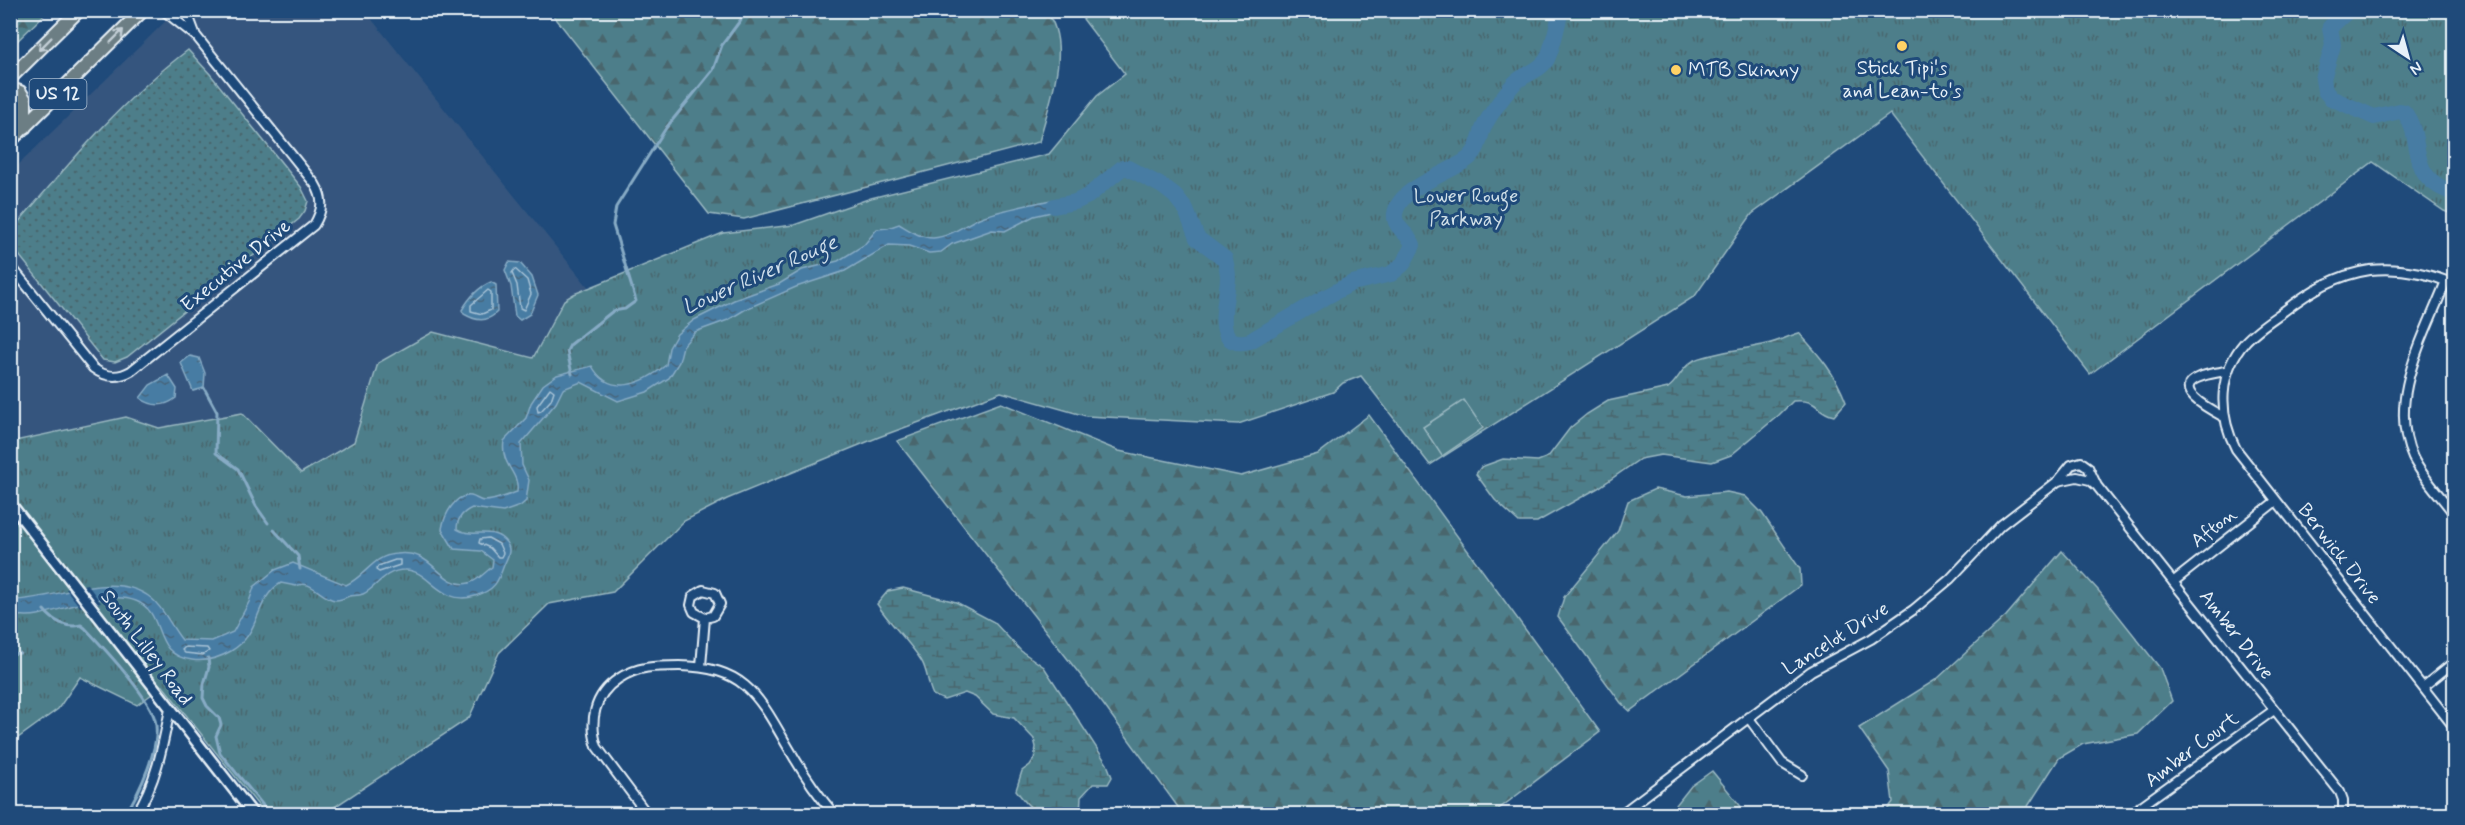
<svg xmlns="http://www.w3.org/2000/svg" width="2465" height="825" viewBox="0 0 2465 825" font-family="Mynerve,sans-serif">
  <defs>
    <pattern id="grass-dots" width="8" height="8" patternUnits="userSpaceOnUse" patternTransform="scale(1.5)"><rect width="8" height="8" fill="#4d7e8a"/><path d="M2 2h.1M6 6h.1" fill="none" stroke="#4a666d" stroke-width="1.8" stroke-linecap="round"/></pattern>
    <pattern id="forest-firs" width="22" height="20" patternUnits="userSpaceOnUse" patternTransform="scale(1.5)"><rect width="22" height="20" fill="#4d7e8a"/><path d="M5 1l3.5 6h-7zM16 11l3.5 6h-7z" fill="#4a666d"/></pattern>
    <pattern id="wetland-marsh" width="20" height="14" patternUnits="userSpaceOnUse" patternTransform="scale(1.5)"><rect width="20" height="14" fill="#4d7e8a"/><path d="M1 5h8M5 5V1M11 12h8M15 12V8" fill="none" stroke="#4a666d"/></pattern>
    <pattern id="park-tufts" width="24" height="20" patternUnits="userSpaceOnUse" patternTransform="scale(1.5)"><rect width="24" height="20" fill="#4d7e8a"/><path d="M3 7l-1-3M5 7V3M7 7l1-3M15 17l-1-3M17 17v-4M19 17l1-3" fill="none" stroke="#4a666d"/></pattern>
    <pattern id="water-ripples" width="26" height="14" patternUnits="userSpaceOnUse" patternTransform="scale(1.5)"><rect width="26" height="14" fill="#467ca3"/><path d="M2 4q2-2 4 0t4 0M15 11q2-2 4 0t4 0" fill="none" stroke="#46657b"/></pattern>
  </defs>
  <rect width="100%" height="100%" fill="#1f4a7a"/>
  <filter id="ink" filterUnits="userSpaceOnUse"><feTurbulence type="fractalNoise" baseFrequency=".0167" numOctaves="2"/><feDisplacementMap in="SourceGraphic" scale="12" xChannelSelector="R" yChannelSelector="G"/><feConvolveMatrix kernelMatrix="1 2 1 2 8 2 1 2 1" color-interpolation-filters="sRGB"/></filter>
  <g filter="url(#ink)">
    <path fill="#34557e" d="M176,11H365L589,288L564,300L533,359L433,332L378,363L354,442L301,473L242,413L159,428L126,417L11,442V172Z"/>
    <path fill="url(#grass-dots)" stroke="#9ab8c1" stroke-width="1.5" d="M188,50L210,74L301,187L308,201L305,211L299,219L127,357L115,362L103,360L11,245V231C66,167 120,101 188,50Z"/>
    <path fill="url(#forest-firs)" stroke="#9ab8c1" stroke-width="1.5" d="M11,10H48V11L11,47Z
      M550,11H1046C1073,45 1049,103 1039,142L744,219L709,214Z
      M1001,403L1119,451L1241,476L1318,454L1369,415L1600,732L1492,814H1183L1103,704L897,441Z
      M1655,489L1687,496L1727,492L1745,496L1762,513L1800,569L1801,585L1630,711L1621,703L1558,617L1564,597L1618,531L1628,501Z
      M2062,551L2098,590L2160,668L2172,701L2138,734L2083,744L2059,758L2023,814H1884L1893,802L1889,771L1859,728L1937,679L2006,616Z
      M1712,771L1747,814H1676V805L1691,786Z"/>
    <path fill="url(#wetland-marsh)" stroke="#9ab8c1" stroke-width="1.5" d="M1799,333C1820,356 1835,373 1846,402L1834,416C1813,411 1821,399 1793,401L1779,415L1731,455L1712,462L1661,455L1640,459L1598,488L1537,522H1519L1495,500L1476,474L1481,467L1503,459L1538,461L1548,457L1570,428L1587,414L1608,401L1668,388C1679,380 1680,369 1693,361C1710,352 1748,349 1767,344C1778,342 1788,336 1799,333Z
      M903,588L956,602L994,622L1021,651L1044,667L1107,764L1112,777L1108,784H1093L1081,797L1080,814C1043,815 1038,821 1016,790L1022,771L1030,765L1034,759L1036,747L1034,739L1014,718L993,714L975,697L965,693L944,700L933,695C927,683 928,671 921,660C908,640 890,624 877,604L888,591Z"/>
    <path fill="url(#park-tufts)" stroke="#9ab8c1" stroke-width="1.5" d="M1077,11H2454V215L2444,211L2373,162L2090,374L1890,114L1752,214L1695,296L1430,465L1361,376L1343,383L1333,392L1238,424L1086,416L1001,392L879,437L727,499L684,521L613,592L549,604L499,653L469,718L324,814H265L163,686L137,705L80,677L58,709L11,743L10,442L126,417L159,428L242,413L301,473L354,442L378,363L433,332L533,358L564,300L574,294L723,233L794,225L871,198L1049,154L1097,96L1125,74Z"/>
    <path fill="#4d7e8a" stroke="#9ab8c1" stroke-width="1.5" d="M1464,400L1483,428L1442,456L1423,427Z"/>
    <path fill="url(#water-ripples)" stroke="#87abc5" stroke-width="1.5" d="M1051,200L1075,202L1064,209L1034,216L1005,231L992,230L952,244L941,252L929,253L909,246L889,245L845,271L796,287L746,309L728,320L695,332L683,346L679,362L669,378L647,392L618,401L581,382L563,389L556,403L521,444L522,465L529,480L526,501L520,506L503,512L472,508C463,512 457,519 457,529C473,539 489,526 504,540C513,549 508,556 504,565C498,582 495,590 475,596C440,607 429,569 405,570C383,570 376,589 363,594C358,596 354,595 349,596C345,598 340,600 336,600C321,599 311,578 296,586L281,583C254,599 262,633 231,651C219,658 205,662 192,660C150,655 167,613 136,601C109,590 66,609 38,615C29,617 20,615 11,616V600C55,601 111,568 151,598C164,608 171,627 182,640L212,641L233,632L249,602L254,587L275,570L293,563L346,585C366,576 373,555 397,554C405,553 413,554 420,557C436,564 448,588 469,583C478,581 485,572 492,567L493,560L481,551L454,549L442,529C444,516 455,493 471,496C476,497 479,501 484,501C494,501 508,495 517,492C520,472 500,466 504,441L526,418L531,403L543,385L557,375L592,366C610,398 643,384 666,365L669,348L677,334L694,320L734,300L779,284L802,270L838,261L864,245L877,229L888,228L899,224C909,230 920,238 933,238C950,237 964,225 979,218C1001,210 1028,205 1051,200Z
      M509,262L520,263L532,277L538,295L530,314L520,320L515,316L511,286L505,270Z
      M491,282L496,285L497,312C487,323 476,321 464,314L462,310C469,298 479,287 491,282Z
      M190,356L199,358L205,373L204,388L193,391L181,363Z
      M168,375L177,389L176,398C165,407 152,407 140,398L150,385Z"/>
    <path fill="#1f4a7a" d="M87,584L101,603L80,607L66,589Z"/>
    <g fill="none" stroke-linecap="round" stroke-linejoin="round">
      <path stroke="#a7c2d6" stroke-width="1.5" d="M515,269L527,280L531,294L524,310L520,308L517,285L512,273Z
        M488,290L491,292V310L482,314L471,311V305Z
        M550,388L554,391L551,400L541,411L538,412L537,406Z
        M488,538L499,544L503,553L501,557H498L490,548L479,543L480,539Z
        M395,560H400V565L379,572L376,570L378,566Z
        M185,647L207,648L209,651L203,655L185,653L182,650Z"/>
      <path stroke="#87abc5" stroke-width="3" d="M572,374L567,351L570,345L613,311L625,309L636,301L613,225L616,207L666,128L713,70L722,45L748,10
        M204,388L217,412L216,453L238,469L256,506L268,523
        M274,530L298,556L300,569
        M44,610C53,621 67,629 81,625L85,628C103,647 149,697 155,720C162,744 139,794 125,814
        M10,654L20,653
        M208,658L209,667L204,684L203,698L207,706L219,718L221,725L216,736L220,753L270,814"/>
      <path stroke="#467ca3" stroke-width="16" d="M2349,10L2330,27L2333,45L2323,79L2325,91L2331,98L2374,117L2400,111L2404,112C2426,140 2404,177 2454,193
        M1054,206L1075,202L1088,196L1122,168H1128L1162,186L1175,196L1186,210L1197,238L1225,259C1226,265 1228,271 1228,277C1228,298 1209,351 1250,341L1320,300L1352,283L1391,274L1403,264L1413,245C1410,234 1393,228 1395,214C1399,186 1451,174 1470,157C1479,149 1479,139 1483,129C1488,117 1503,97 1511,87C1520,74 1539,73 1547,59C1554,44 1557,26 1561,10"/>
      <defs>
        <path id="minor" d="M183,10L190,20L196,36
          M10,265L93,368C105,377 117,379 131,371L314,225C323,210 324,199 315,184L197,37L163,10
          M2446,281C2425,336 2386,399 2413,458C2423,478 2441,496 2454,514
          M2454,284C2428,273 2398,267 2370,270C2336,275 2310,291 2284,311C2270,321 2256,330 2245,342C2218,373 2218,414 2236,449L2454,727
          M2224,417C2213,411 2168,389 2200,377C2209,373 2219,373 2228,370
          M2058,481L2071,465L2081,462L2088,467L2097,486
          M2173,582L2276,501
          M701,666L705,618L713,616L720,604L715,593L703,590L693,596L691,605L694,612L705,618
          M2423,687L2454,662
          M1748,717L1782,763L1802,775
          M136,814C156,783 163,745 170,709
          M647,814L597,747C589,721 594,695 618,679C637,666 656,666 679,666C745,667 758,695 788,747C801,770 817,794 834,814
          M1621,814L1811,671L1871,639L1913,610L1950,579L2001,525L2058,481L2077,477L2090,480L2097,486L2340,792L2343,800V814
          M2130,814L2274,710"/>
        <path id="tertiary" d="M10,503L253,814"/>
        <path id="primary" d="M10,78L79,10
          M10,89L20,92L25,100V127
          M10,141L143,10"/>
      </defs>
      <use href="#minor" stroke="#e8f1f8" stroke-width="12"/>
      <use href="#tertiary" stroke="#e8f1f8" stroke-width="14"/>
      <use href="#primary" stroke="#e8f1f8" stroke-width="16"/>
      <use href="#minor" stroke="#1f4a7a" stroke-width="8"/>
      <use href="#tertiary" stroke="#1f4a7a" stroke-width="9"/>
      <use href="#primary" stroke="#6c7e84" stroke-width="12"/>
    </g>
    <defs><path id="oneway-shaft" d="M-6 0H5M1.5-3L5.5 0L1.5 3" fill="none" stroke-width="1.6" stroke-linecap="round" stroke-linejoin="round" transform="scale(1.5)"/></defs>
    <g stroke="#c3ced5">
      <use href="#oneway-shaft" transform="translate(117 36) rotate(-45)"/>
      <use href="#oneway-shaft" transform="translate(45 44) rotate(135)"/>
    </g>
  </g>
  <g fill="#ffd166" stroke="#1f4a7a" stroke-width="2">
    <circle cx="1902" cy="46" r="6"/>
    <circle cx="1676" cy="70" r="6"/>
  </g>
  <g text-anchor="middle" dominant-baseline="central" stroke-width="6" stroke-linejoin="round" paint-order="stroke">
    <rect fill="#1f4a7a" stroke="#acbfd2" stroke-width="1.5" x="29.5" y="79" width="57" height="30" rx="4.5"/>
    <g font-size="18" font-weight="bold" fill="#e8f1f8">
      <text x="58" y="94">US 12</text>
    </g>
    <g font-size="20" fill="#e8f1f8" stroke="#1f4a7a">
      <text x="1902" y="68">Stick Tipi's<tspan x="1902" dy="23">and Lean-to's</tspan></text>
      <text x="1688" y="70" text-anchor="start">MTB Skinny</text>
    </g>
    <g font-size="20" fill="#d1e0e8" stroke="#1f4a7a">
      <text x="1466" y="196">Lower Rouge<tspan x="1466" dy="23">Parkway</tspan></text>
    </g>
    <g font-size="20" fill="#e8f1f8" stroke="#1f4a7a">
      <text transform="translate(236 266) rotate(-39)">Executive Drive</text>
      <text transform="translate(2214 528) rotate(-38)">Afton</text>
      <text transform="translate(2339 554) rotate(52)">Berwick Drive</text>
      <text transform="translate(2236 635) rotate(52)">Amber Drive</text>
      <text transform="translate(1836 639) rotate(-32)">Lancelot Drive</text>
      <text transform="translate(146 648) rotate(53)">South Lilley Road</text>
      <text transform="translate(2192 750) rotate(-37)">Amber Court</text>
    </g>
    <g font-size="21" font-style="italic" fill="#d0dfeb" stroke="#1f4a7a">
      <text transform="translate(760 275) rotate(-24)">Lower River Rouge</text>
    </g>
  </g>
  <rect width="2465" height="825" fill="none" stroke="#1f4a7a" stroke-width="36"/>
  <rect x="18" y="18" width="2429" height="789" fill="none" stroke="#e8f1f8" stroke-width="2" filter="url(#ink)"/>
  <g transform="translate(2408 57) rotate(144)" stroke="#1f4a7a" stroke-width="4.5" paint-order="stroke">
  <path d="M0-4.5L10 22L0 15L-10 22Z" fill="#e8f1f8"/>
  <text y="-9" font-size="16" font-weight="bold" text-anchor="middle" fill="#e8f1f8">N</text>
  </g>
</svg>
